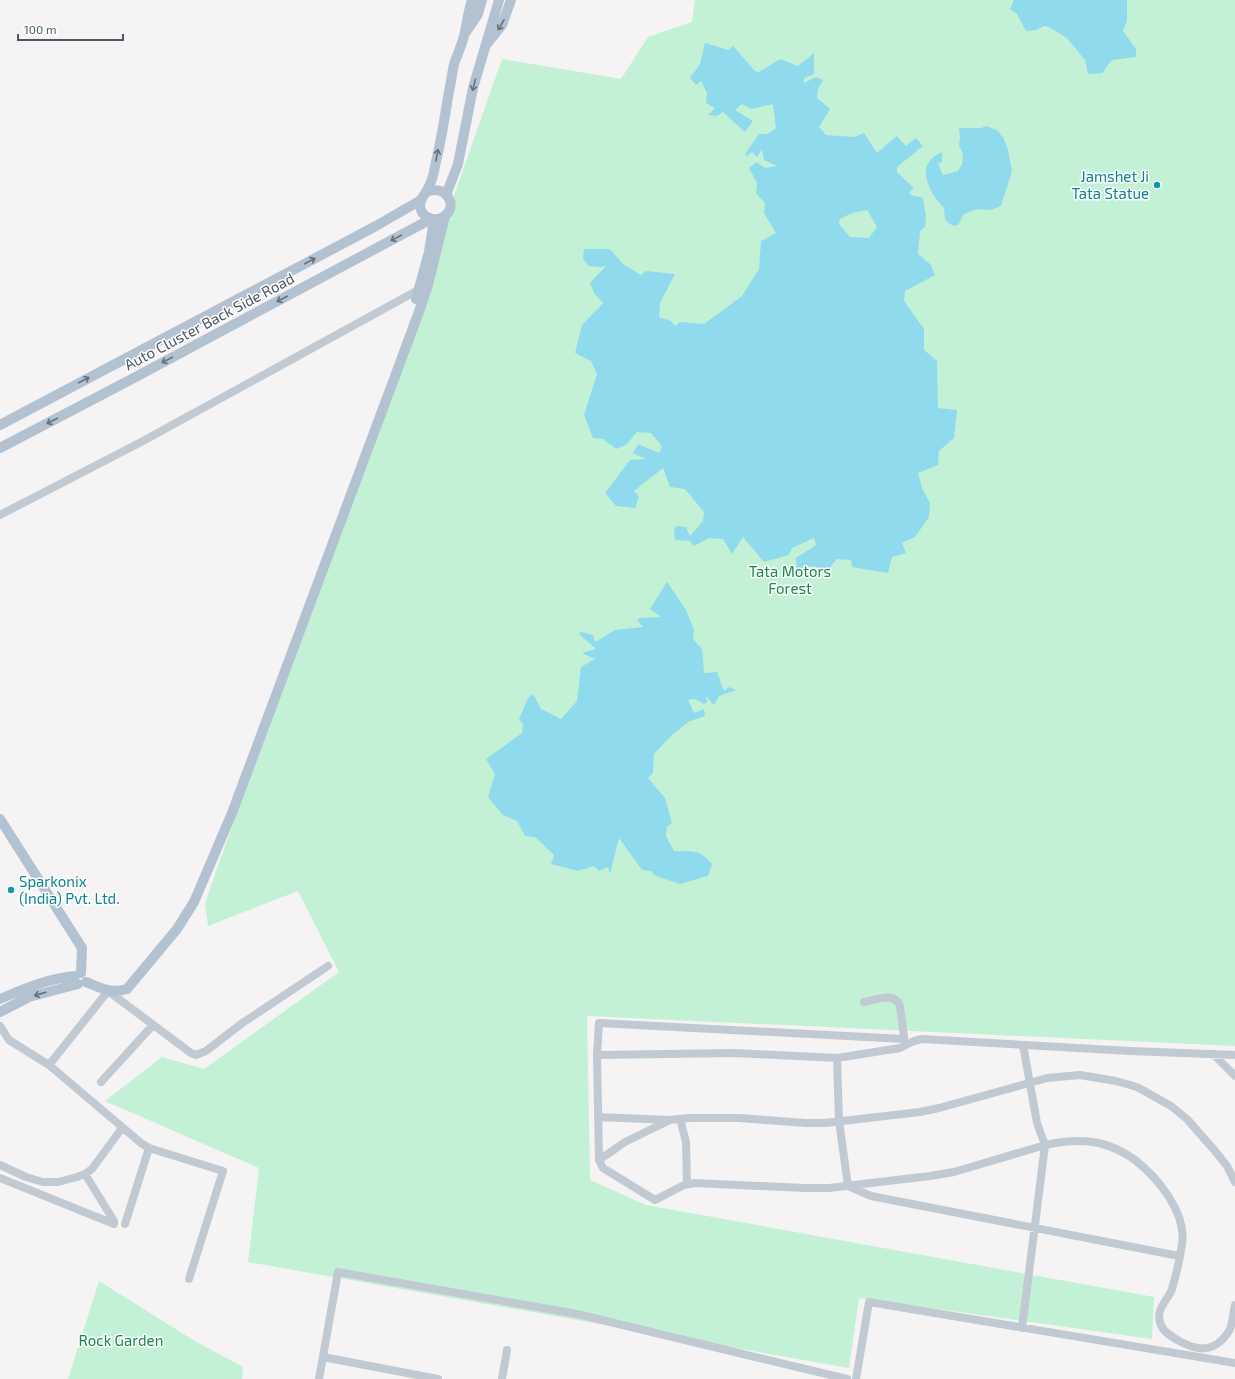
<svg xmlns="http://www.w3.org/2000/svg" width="1235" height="1379" viewBox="0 0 1235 1379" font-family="'Exo 2',sans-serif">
  <rect width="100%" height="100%" fill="#f5f3f3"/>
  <path fill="#c3f1d5" d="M695,0H1235V1046L587,1016L590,1180L646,1205L1154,1297L1152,1339L859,1298L849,1368L248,1262L259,1168L105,1101L162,1057L204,1069L339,972L298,891L208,926L205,903L502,59L621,79L648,37L692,22Z
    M99,1281L193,1340L243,1367L242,1379H68Z"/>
  <path fill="#90daee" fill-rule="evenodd" d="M1014,0H1127V20L1123,31L1136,49V57L1112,60L1102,73L1088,74L1085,60L1067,38L1049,27L1044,26L1036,30L1026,31L1017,14L1010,9Z
    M705,43L728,50L733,46L755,71L759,72L780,59L798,66L814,53V74L804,78V83L816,77L823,80L818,89L817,98L830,109L819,127L826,135L854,137L864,133L877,153L897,136L906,146L916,138L923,146L897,167V172L914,188L909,192L911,195L923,198L926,217L925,227L920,231L918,254L931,265L935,275L905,291L904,301L924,329V350L937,361L938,408L957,410L954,438L939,451L938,465L918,473L922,488L930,503L929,517L915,537L902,543L906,553L892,557L888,573L852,567L851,560L837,559L826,572C814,565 810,565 797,570L796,558L816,545L814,538L792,548L789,555L764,562L743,537L732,554L723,539L709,538L694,546L690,541L675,540L674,528L677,526L686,527L690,536L703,521L704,512L685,489L670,487L663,468L634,491L639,496L635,508L616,506L605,493L630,460L646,459L633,453L638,444L659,453L662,446L651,433L637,432L626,445L616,449L603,439L593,438L584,415L597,374L591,361L575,353L582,325L603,303L594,293L590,283L606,266L599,267L589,266L583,259L584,249H610L623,264L641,275L646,271L675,274L660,303L659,317L671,321L675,326L680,322L704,324L742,296L759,269L761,241L776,233L764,213L765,203L756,193L757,183L749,168L756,162L765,168L777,166L764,160L762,149L757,157L752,152L747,156L745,154L759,134H768L776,128L773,104L751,109L742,104L735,110L753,121L745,132L723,112L717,116L708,115L715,108L706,103L707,93L701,81L696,85L690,78L700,64ZM867,210L877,227L869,238L850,237L839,224L840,219L852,213Z
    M986,126L997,130L1004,139L1008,150L1012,171L1001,206L991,210L977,209L964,214L958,225L953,226L945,220L944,208C935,199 919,176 929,162C932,157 937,155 942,152V162L938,164L943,175L958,171L962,164L963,155L959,145L960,138L959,128H981Z
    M667,582L686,610L694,630L693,639L702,649L704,673L717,672L724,691L729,687L736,690L719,696L714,705L706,696L707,702L704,704L695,699L688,700L694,713L704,709L705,716L688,722L670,737L654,754L653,773L648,778L665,798L672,823L667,827L666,836L674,851C694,852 698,848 712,864L708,876L680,884L656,876L651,871L642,870L619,838L610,874L608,867L599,871L594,866L578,871L551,864L554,855L535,837L525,836L517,821L503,815L488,797L495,774L486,759L522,733L523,724L519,719L528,698L533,694L541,709L561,719L577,701L581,667L595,659L582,653L596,649L579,634L581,632L593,635L595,642L615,630L643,627L637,620L640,618L661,617L650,609Z"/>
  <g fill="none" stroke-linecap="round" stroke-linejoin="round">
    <path stroke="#c1cad2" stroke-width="8" d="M0,515L143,441L420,289
      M864,1002C876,1000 894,991 900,1006L905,1045
      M0,1026L9,1040L49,1065L141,1143L149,1148L223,1171L189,1279
      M904,1039L599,1023L597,1055L599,1160L603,1168L655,1200L684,1185L694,1183L805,1188H829L930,1176L954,1172L1045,1145C1063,1141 1080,1139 1099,1143C1111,1146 1124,1152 1135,1160C1158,1178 1187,1213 1182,1244C1180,1259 1176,1275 1172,1289C1168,1301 1154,1309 1161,1325C1164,1333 1174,1338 1181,1342C1197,1350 1210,1352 1223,1339C1225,1336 1229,1332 1230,1329C1233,1322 1233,1313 1235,1305
      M1213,1054L1235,1076
      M597,1055L734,1053L837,1058L900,1048L914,1041L922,1039L1130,1051L1235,1055
      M837,1058L839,1121L848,1186L871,1196L1179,1256
      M49,1065L108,991L191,1053L196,1055L206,1051L241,1024L328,966
      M101,1082L153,1025
      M598,1117L669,1120
      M680,1119L686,1142L687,1184
      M599,1160L625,1142L670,1120L689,1118H739L806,1123H825L920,1112L939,1108L1047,1078L1080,1075L1116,1081L1137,1087L1171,1106L1187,1119L1215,1151L1227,1166L1235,1182
      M0,1165L26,1177L43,1182H58L77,1177L85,1174L92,1169L122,1128
      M0,1178L114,1224V1221L85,1174
      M125,1224L149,1148
      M1022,1328L1045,1145L1037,1123L1023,1045
      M323,1357L438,1379
      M319,1379L338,1272L577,1314L847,1379
      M502,1379L507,1350
      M856,1379L869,1302L1235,1363"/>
    <path stroke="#b3c2d1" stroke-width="10" d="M466,32L478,14L482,0
      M487,44L502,25L511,0
      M426,192C446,183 460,207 443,217C433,223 421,216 420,206C420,199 423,197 426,192C430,185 434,174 435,166C441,142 445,116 449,91C451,83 452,73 454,64C457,55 462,45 464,36C467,23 468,12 472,0
      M446,195L458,164L473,88L499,0
      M416,299L429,252L434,219
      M0,425L376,226L421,200
      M0,448L130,380L431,219
      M0,819L82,948L81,973
      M86,982C101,988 111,994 127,989L177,929L194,902L232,813L419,312L428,285L445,216
      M0,999C24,989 49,978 75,976
      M0,1012L29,997L78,984"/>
  </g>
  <defs><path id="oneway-shaft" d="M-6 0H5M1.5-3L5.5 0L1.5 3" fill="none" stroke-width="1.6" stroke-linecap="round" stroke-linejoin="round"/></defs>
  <g stroke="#64717d">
    <use href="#oneway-shaft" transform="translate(501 25) rotate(120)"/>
    <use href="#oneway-shaft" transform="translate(474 85) rotate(104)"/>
    <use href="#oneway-shaft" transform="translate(437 155) rotate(-79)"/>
    <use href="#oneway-shaft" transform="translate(396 238) rotate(152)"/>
    <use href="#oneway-shaft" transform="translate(310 261) rotate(-28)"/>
    <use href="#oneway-shaft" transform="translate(282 299) rotate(152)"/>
    <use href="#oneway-shaft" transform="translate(167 360) rotate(152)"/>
    <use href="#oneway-shaft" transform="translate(84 380) rotate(-28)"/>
    <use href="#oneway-shaft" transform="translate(52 421) rotate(153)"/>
    <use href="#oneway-shaft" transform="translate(40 994) rotate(164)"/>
  </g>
  <g fill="#0f9aa8" stroke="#fff" stroke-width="1.5">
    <circle cx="1157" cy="185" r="4"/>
    <circle cx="11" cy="890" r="4"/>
  </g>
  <g text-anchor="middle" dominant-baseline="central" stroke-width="3" stroke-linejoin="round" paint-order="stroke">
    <g font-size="15" fill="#0d838f" stroke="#fff" text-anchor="end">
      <text x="1149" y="176">Jamshet Ji<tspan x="1149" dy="17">Tata Statue</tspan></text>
      <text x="19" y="881" text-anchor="start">Sparkonix<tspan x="19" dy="17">(India) Pvt. Ltd.</tspan></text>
    </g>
    <g font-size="15" fill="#4a5661" stroke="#fff">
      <text transform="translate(209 321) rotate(-28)">Auto Cluster Back Side Road</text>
    </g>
    <g font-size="15" fill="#17864f" stroke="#fff">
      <text x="790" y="571">Tata Motors<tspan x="790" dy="17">Forest</tspan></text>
      <text x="121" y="1340">Rock Garden</text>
    </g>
  </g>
  <path d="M18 34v6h105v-6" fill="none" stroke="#4a5661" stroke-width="2"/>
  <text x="24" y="34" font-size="12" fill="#4a5661" stroke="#ffffff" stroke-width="3" paint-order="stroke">100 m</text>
</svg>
